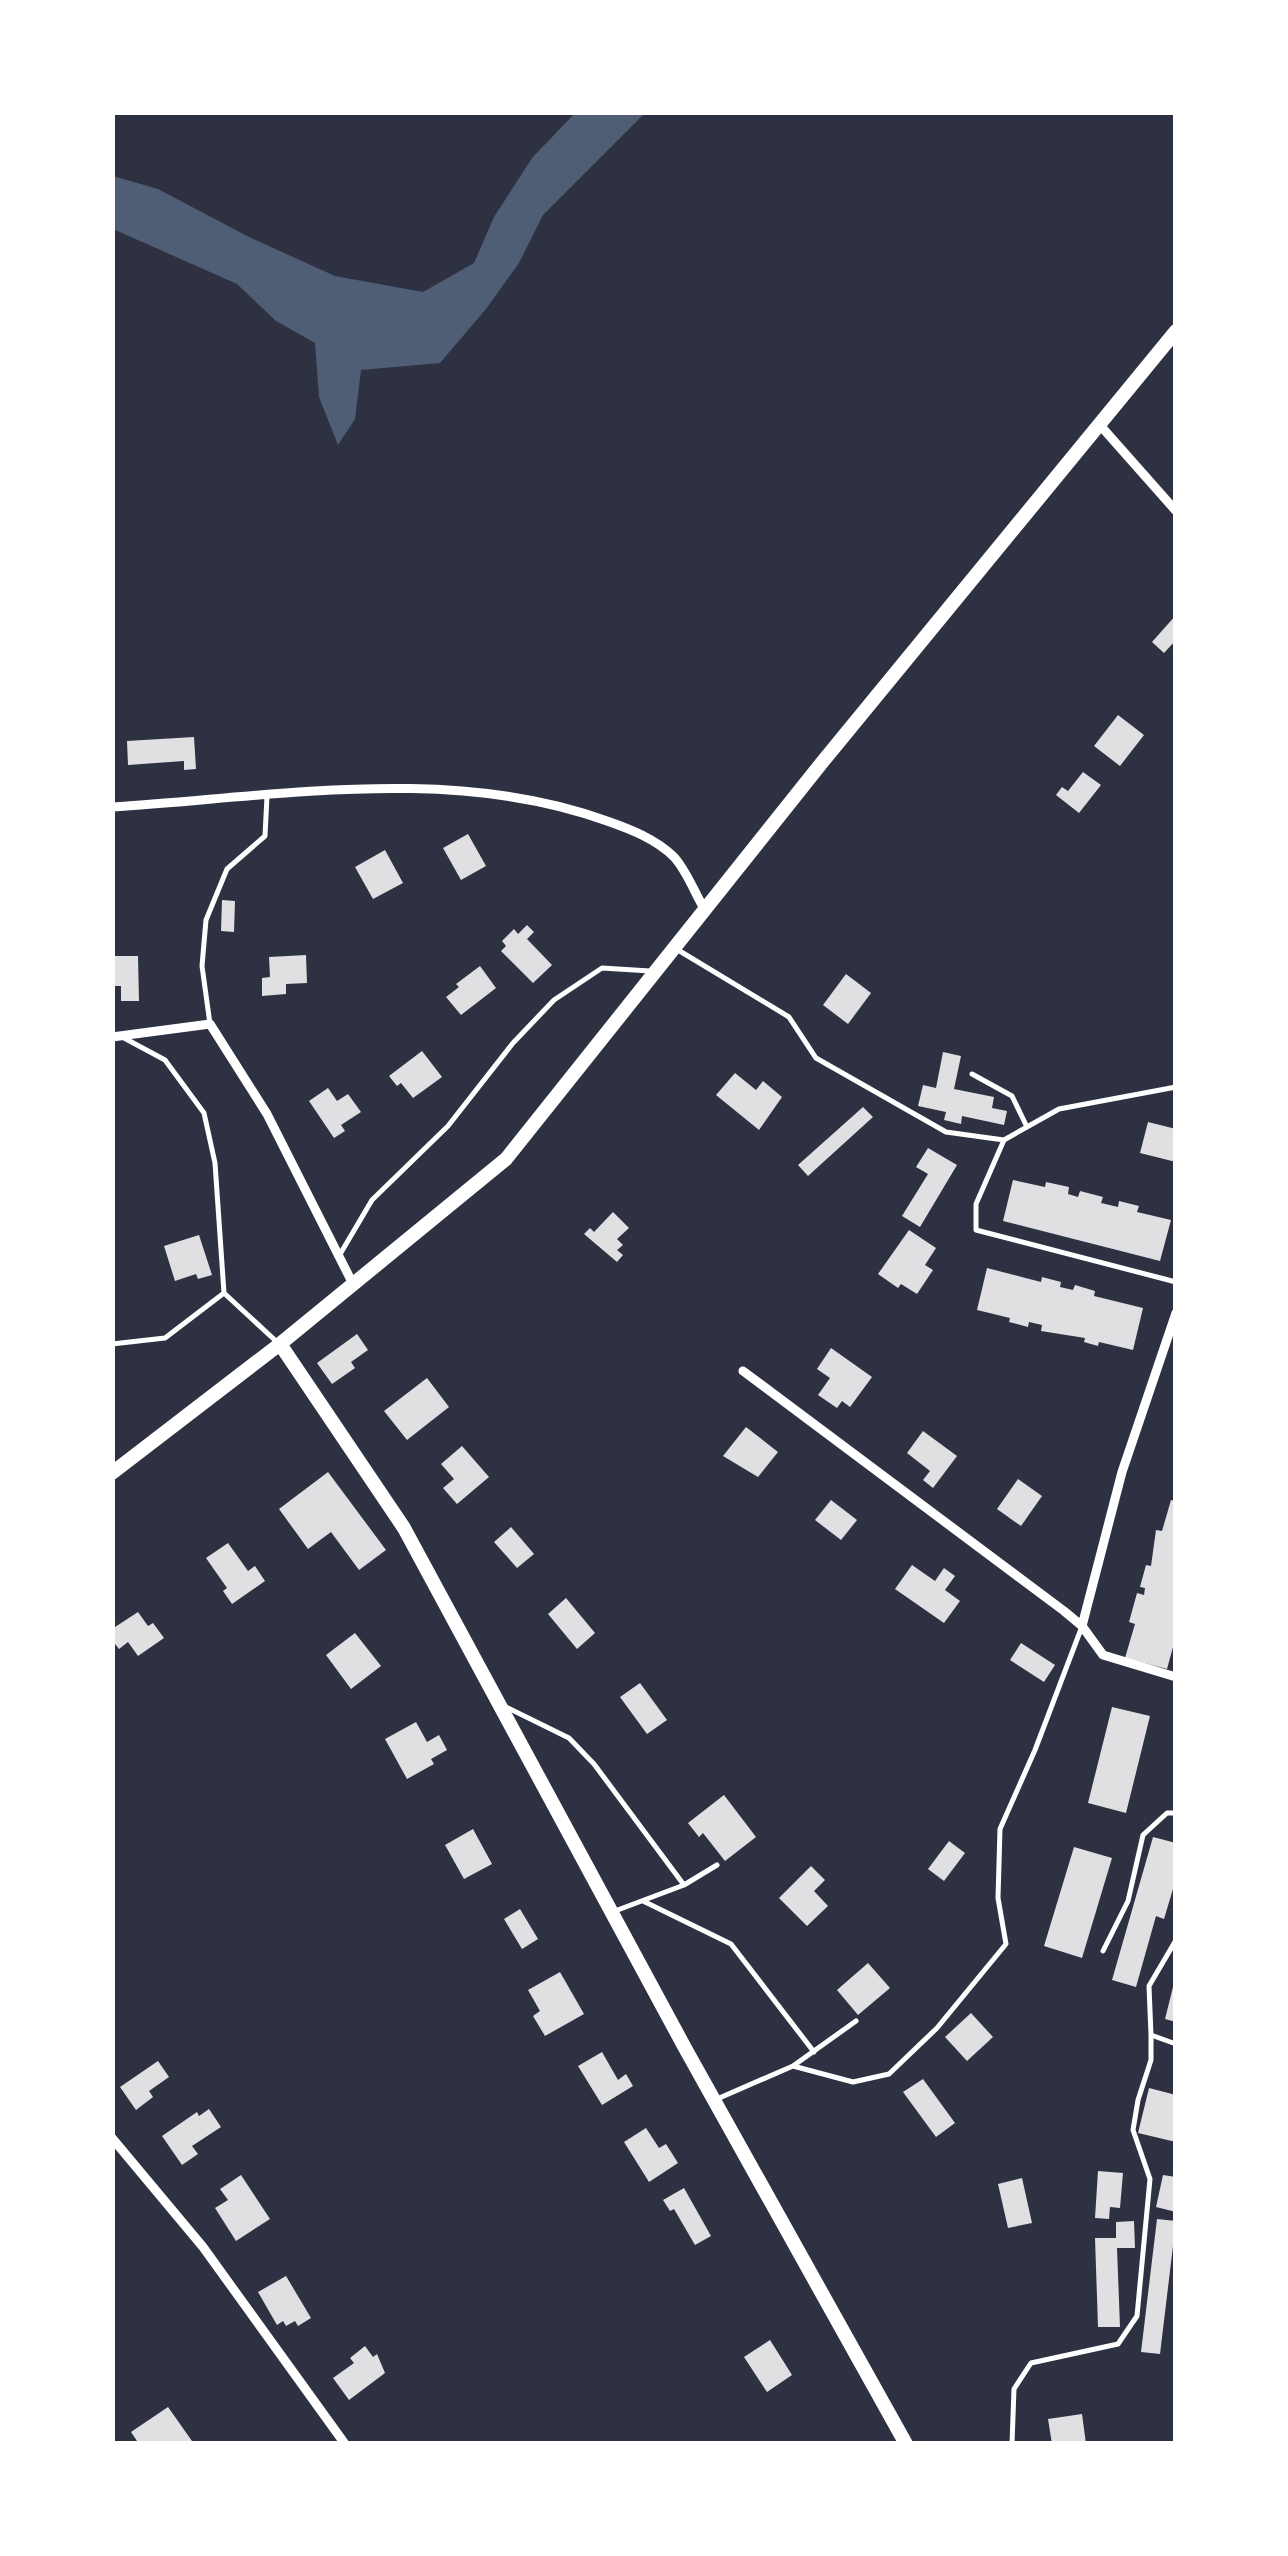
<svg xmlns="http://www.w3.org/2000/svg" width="1288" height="2556" viewBox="0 0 1288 2556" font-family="'Crimson Pro',serif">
  <rect width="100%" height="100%" fill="#2d3142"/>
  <path fill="#4f5d75" d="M576,112L645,113L543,215L519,263L486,309L440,363L361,370L355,419L338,445L319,397L315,343L276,321L237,284L113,229V176L158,189L251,238L335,276L423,292L474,263L494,217L532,158Z"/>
  <path fill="#e0e0e3" d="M1176,615V640L1164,653L1152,642Z
    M1118,715L1144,735L1120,766L1094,746Z
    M194,737L196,769L184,770V761L128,765L127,741Z
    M1083,772L1101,785L1079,813L1056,795L1062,787L1068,791Z
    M468,834L486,866L461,880L443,848Z
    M385,850L403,883L373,899L355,867Z
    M222,900L235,901L234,932L221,931Z
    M527,925L534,932L527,939L552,965L533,983L501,951L506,946L502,941L514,929L518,934Z
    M306,955L307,983L286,984V994L262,996V978L270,977L269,957Z
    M112,956H138L139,1001H121V986H112Z
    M480,966L496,988L461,1015L446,997L459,987L456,984Z
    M846,974L871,993L848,1024L823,1005Z
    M422,1051L442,1077L413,1098L401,1083L397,1086L389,1076Z
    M943,1052L961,1056L954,1089L994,1097L992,1108L1007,1111L1004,1125L962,1116L961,1124L944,1120L946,1112L918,1106L923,1085L936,1088Z
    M735,1073L756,1090L763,1081L782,1097L759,1130L716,1095Z
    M328,1088L337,1101L348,1094L361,1112L341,1125L345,1131L334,1138L309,1101Z
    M863,1107L873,1117L808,1176L798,1165Z
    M1148,1122L1176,1129V1162L1140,1153Z
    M928,1148L957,1165L920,1227L902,1216L928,1174L916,1167Z
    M1013,1180L1045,1187L1046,1182L1069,1187L1068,1194L1078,1197L1080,1191L1103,1197L1101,1203L1118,1207L1119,1201L1139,1206L1137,1212L1171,1220L1160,1261L1003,1221Z
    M613,1212L629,1228L617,1239L623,1245L617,1250L623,1255L617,1262L584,1234L590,1228L594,1232Z
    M909,1230L936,1248L925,1265L933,1270L917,1294L901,1284L898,1288L878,1274Z
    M199,1235L212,1275L198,1279L196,1274L175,1281L164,1246Z
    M987,1268L1041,1282L1042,1277L1061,1282L1060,1287L1073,1290L1075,1285L1095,1291L1094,1296L1143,1308L1133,1350L1099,1342L1098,1346L1084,1342L1085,1338L1041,1331L1042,1325L1029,1322L1028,1327L1009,1322L1010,1318L977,1310Z
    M357,1334L368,1350L351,1362L355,1368L332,1384L317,1363Z
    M831,1348L872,1377L850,1407L842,1401L837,1408L818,1395L830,1378L817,1369Z
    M427,1378L449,1407L407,1440L384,1411Z
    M746,1427L778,1452L758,1477L723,1456Z
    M923,1431L957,1456L933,1488L923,1480L930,1471L907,1453Z
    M462,1446L489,1477L457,1504L443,1488L454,1479L441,1464Z
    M328,1472L386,1550L359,1570L331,1532L308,1549L279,1509Z
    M1018,1479L1042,1496L1021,1526L997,1509Z
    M831,1500L857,1520L841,1540L815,1520Z
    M1171,1500L1176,1501V1636L1167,1669L1125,1658L1135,1624L1129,1622L1137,1593L1144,1595L1145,1588L1140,1587L1146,1565L1151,1566L1156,1530L1162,1531Z
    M511,1527L534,1554L517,1568L494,1542Z
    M228,1543L248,1571L255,1566L265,1581L232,1604L223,1591L227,1588L206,1558Z
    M912,1565L935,1581L944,1568L955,1576L945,1590L960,1601L944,1623L895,1589Z
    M566,1598L595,1633L577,1649L548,1614Z
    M138,1612L148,1626L153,1623L164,1638L138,1656L128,1642L119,1649L112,1640V1629Z
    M355,1633L381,1666L351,1689L326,1655Z
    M1021,1643L1055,1665L1044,1682L1010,1660Z
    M640,1683L667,1720L647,1734L620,1697Z
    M1112,1707L1150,1716L1126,1813L1088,1803Z
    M416,1722L427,1742L439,1735L447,1750L431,1759L434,1764L407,1779L385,1739Z
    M724,1795L756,1837L725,1861L703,1833L699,1837L688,1823Z
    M473,1829L492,1864L464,1879L445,1845Z
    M1153,1837L1176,1843V1879L1164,1919L1156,1916L1136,1987L1112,1980Z
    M949,1841L965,1853L944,1881L928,1869Z
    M1074,1847L1112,1858L1082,1958L1044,1946Z
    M811,1866L825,1880L814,1891L828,1906L807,1926L779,1898Z
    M520,1909L538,1939L522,1949L504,1919Z
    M868,1963L890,1988L858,2015L837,1990Z
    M560,1972L584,2014L545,2036L533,2016L540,2011L528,1990Z
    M1174,1983H1176V2022L1165,2019Z
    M971,2013L993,2037L967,2061L945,2037Z
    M602,2052L618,2080L626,2074L633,2086L602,2105L578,2066Z
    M158,2061L169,2077L149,2091L153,2097L136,2110L120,2087Z
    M923,2079L955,2123L936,2137L903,2092Z
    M1149,2088L1176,2095V2142L1138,2133Z
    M209,2109L221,2127L192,2146L198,2154L182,2165L162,2136L197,2112L199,2116Z
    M646,2128L659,2148L666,2144L678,2163L649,2182L624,2142Z
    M1098,2171L1123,2173L1120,2208L1110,2207L1109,2219L1095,2218Z
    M241,2175L270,2219L236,2241L215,2208L228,2200L220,2189Z
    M1163,2175L1176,2177V2212L1156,2207Z
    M1022,2178L1032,2223L1008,2228L998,2184Z
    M684,2188L711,2236L695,2245L674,2209L670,2211L663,2200Z
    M1157,2219L1176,2221L1160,2354L1141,2352Z
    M1134,2221L1135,2248H1117L1120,2327H1098L1095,2238H1116V2222Z
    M286,2276L311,2318L298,2326L295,2321L286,2326L283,2321L277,2325L258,2292Z
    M770,2340L792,2375L767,2392L744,2357Z
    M365,2346L373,2357L377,2354L385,2373L349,2400L333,2378L354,2363L350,2358Z
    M168,2407L192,2441L139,2444L131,2432Z
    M1082,2414L1086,2444H1052L1048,2419Z"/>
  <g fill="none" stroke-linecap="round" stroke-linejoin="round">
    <path stroke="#fff" stroke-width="5" d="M678,950L789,1017L816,1058L946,1132L1004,1140
      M210,1024L202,966L206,920L227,869L265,836L267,796
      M972,1074L1012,1096L1027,1127
      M1176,1087L1059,1109L1004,1140L976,1204V1230L1176,1282
      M339,1256L372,1200L448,1126L513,1043L554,1000L602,968L650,971
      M224,1293L277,1342
      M112,1344L165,1338L224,1293L215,1163L204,1113L165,1060L124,1038
      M506,1707L569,1738L594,1764L684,1885
      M643,1901L731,1944L814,2052
      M615,1911L684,1885L717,1865
      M1176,1940L1149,1986L1151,2035L1176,2044
      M1103,1951L1128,1901L1143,1835L1167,1813H1176
      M793,2066L856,2021
      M717,2099L793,2066L853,2082L889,2074L937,2028L1006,1944L998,1898L1000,1829L1035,1750L1081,1629
      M1012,2444L1014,2389L1031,2363L1118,2344L1137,2316L1150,2179L1133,2130L1138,2100L1151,2060V2035"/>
    <path stroke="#fff" stroke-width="9" d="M1099,424L1176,511
      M112,807C274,797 451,764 607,821C630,829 656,839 674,857C687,871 695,894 705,910
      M112,1037L210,1024L267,1114L353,1284
      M743,1371L1064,1611L1082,1626L1103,1655L1176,1677
      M1082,1626L1122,1472L1176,1313
      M112,2138L203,2247L345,2444"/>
    <path stroke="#fff" stroke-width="14" d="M280,1344L404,1528L685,2048L906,2444
      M112,1473L280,1344L506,1159L824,760L1176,331"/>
  </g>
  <rect width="1288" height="2556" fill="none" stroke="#ffffff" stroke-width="230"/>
</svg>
